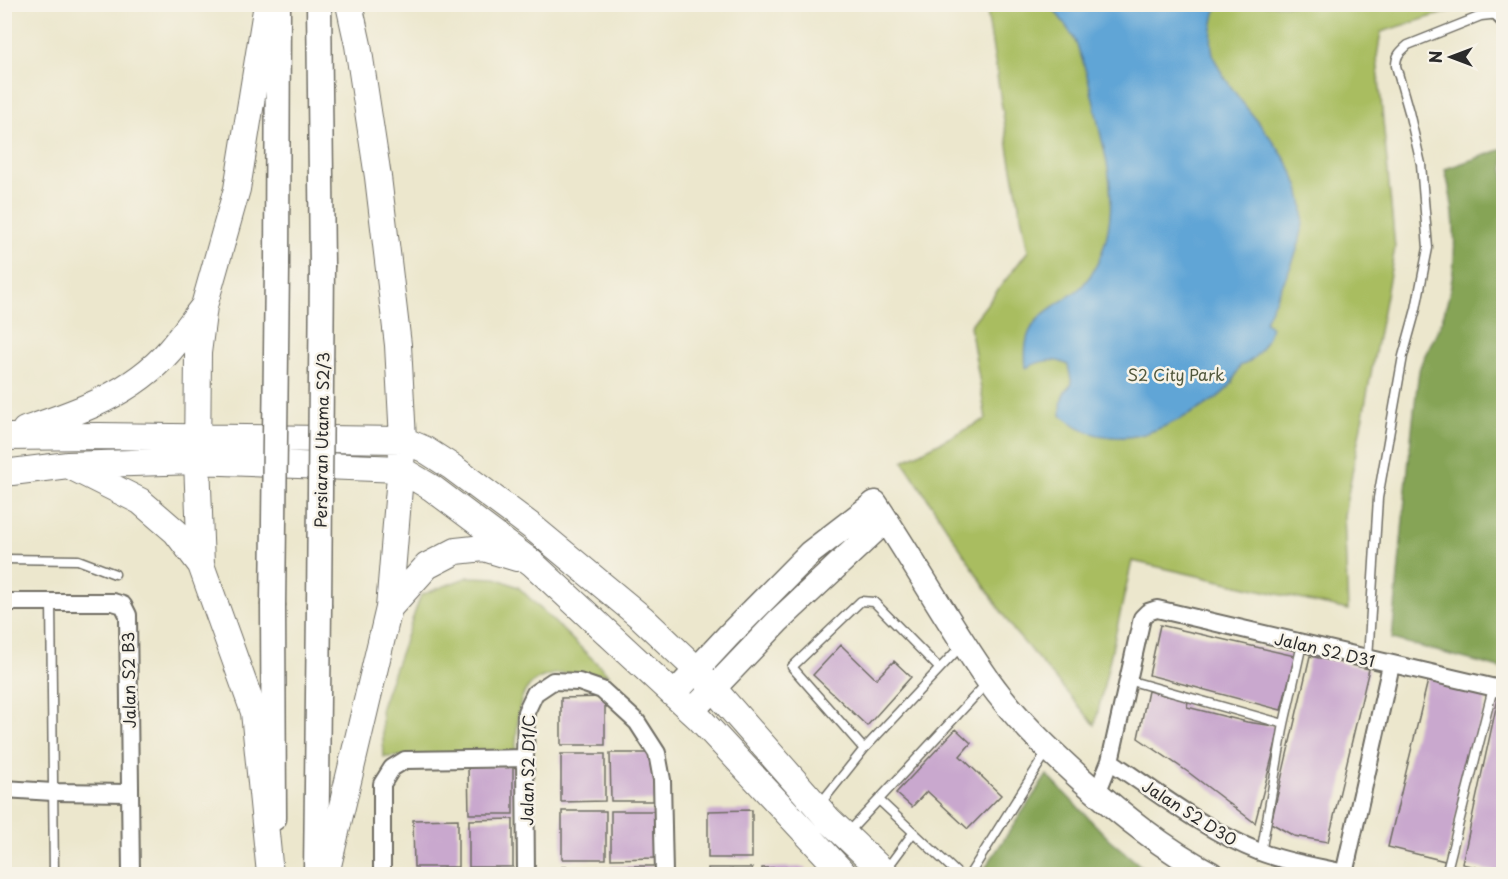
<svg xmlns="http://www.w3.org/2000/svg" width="1508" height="879" viewBox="0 0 1508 879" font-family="'Playpen Sans',sans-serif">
  <rect width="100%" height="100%" fill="#f7f3e8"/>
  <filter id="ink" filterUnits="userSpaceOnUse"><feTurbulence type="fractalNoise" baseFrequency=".0167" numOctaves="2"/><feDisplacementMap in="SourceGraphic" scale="12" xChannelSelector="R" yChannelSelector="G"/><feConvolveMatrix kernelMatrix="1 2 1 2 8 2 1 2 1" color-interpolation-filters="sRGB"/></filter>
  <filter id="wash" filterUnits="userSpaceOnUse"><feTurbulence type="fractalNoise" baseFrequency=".008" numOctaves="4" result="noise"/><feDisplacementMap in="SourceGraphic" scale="24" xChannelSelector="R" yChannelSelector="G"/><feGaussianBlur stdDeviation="1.35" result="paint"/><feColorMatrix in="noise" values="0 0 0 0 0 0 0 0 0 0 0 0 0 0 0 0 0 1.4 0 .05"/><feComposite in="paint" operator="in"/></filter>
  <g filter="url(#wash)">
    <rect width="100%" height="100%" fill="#ece7cd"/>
    <path fill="#a9bd61" stroke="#6a7446" stroke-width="1.5" d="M986,5H1470L1381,32L1377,57L1395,248L1344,515L1348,610L1132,561L1095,725L1014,631L903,461L986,419L970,326L1028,251L1010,158Z
      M468,577L496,578L518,587L609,675C578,674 528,663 520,705C517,721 517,737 515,753L384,757L381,707L421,595Z"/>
    <path fill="#86a457" stroke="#586841" stroke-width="1.5" d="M1503,149H1504L1503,669L1392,639C1401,550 1407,460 1419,371C1421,358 1435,339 1440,325C1459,274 1458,221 1445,169Z
      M1047,775L1109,839L1150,874H981Z"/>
    <path fill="#61a5d6" stroke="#466880" stroke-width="1.5" d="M1051,5H1217C1213,22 1209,37 1213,54C1217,69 1228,82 1236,94C1264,132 1307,171 1303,222C1300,256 1279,290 1265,321L1271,327C1268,342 1255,362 1240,366C1237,371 1235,377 1232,383C1220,402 1166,427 1144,434C1130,438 1112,438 1098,435C1083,431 1073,424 1061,415C1061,401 1061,394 1072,384L1068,365C1053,357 1040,361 1026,368C1023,339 1028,323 1054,306C1064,299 1075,294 1083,285C1106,259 1113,219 1110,185C1109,166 1103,146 1099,127C1093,99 1087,69 1076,43C1071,31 1058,16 1051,5Z"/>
    <g id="blocks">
      <path fill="#c9a8ce" d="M1160,625L1295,656L1281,710L1149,675Z
        M841,645L876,679L894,661L911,677L867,726L813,675Z
        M1310,656L1369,669L1328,842L1294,836L1271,823Z
        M1429,676L1488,692L1445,861L1388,847Z
        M1148,691L1188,701L1187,707L1247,722L1280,727L1255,823L1188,772L1138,738Z
        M1499,694L1503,695V874L1462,864Z
        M605,697V745H561V698Z
        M956,729L971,743L960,756L1001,795L968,829L927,791L912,807L896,793Z
        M610,753H654L655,801H611Z
        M561,754H605V801L561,802Z
        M468,766H513V814H469Z
        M752,810V858H708V811Z
        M562,811H606V859H562Z
        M611,811H655L656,858L611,859Z
        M458,819V867H414L413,820Z
        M513,819V867H469V820Z
        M611,866H655V874H611Z
        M562,867H606V874H562Z
        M806,867V874H762V868Z
        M708,868H752V874H708Z"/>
    </g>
  </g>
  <g filter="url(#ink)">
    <use href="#blocks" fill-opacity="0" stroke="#6f6d64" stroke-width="1.5"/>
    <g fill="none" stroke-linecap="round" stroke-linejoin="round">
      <defs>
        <path id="lane" d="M4,559L78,560L115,574
          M51,601L54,874
          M1368,659L1378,498L1403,356L1416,309L1428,248L1421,164L1409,112L1396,66C1396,55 1400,52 1408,45L1481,16L1499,14
          M1128,680L1284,724
          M864,749L792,667L861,601L874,602L939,668
          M879,800L958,874
          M820,804L864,749L961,646
          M847,834L987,683
          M1261,853L1284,724L1302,644
          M885,871L913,833
          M970,874L1048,750
          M1446,874L1493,688"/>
        <path id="street" d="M1501,4L1499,14L1504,19
          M4,602H113L123,605L128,615L131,874
          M1110,761C1158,793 1206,831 1260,852C1289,863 1319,867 1349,874
          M4,789L53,792L130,793
          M1097,793L1110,761L1142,618L1148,612L1157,609L1504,690
          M382,874V784L392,768L405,760L525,758
          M526,874L525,758L526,712L535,693L553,681L579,682L602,690L637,722L657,753L662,780L664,874
          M1344,874L1391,665"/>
        <path id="secondary" d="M319,4L322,265
          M277,268L278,4
          M273,606L274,818
          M674,694L728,636L810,553L875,503C914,561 948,623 988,680C1015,718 1048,749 1082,780C1122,815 1164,849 1211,874
          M692,711L778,621L886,520
          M316,874L319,607"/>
        <path id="primary" d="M267,4L237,189L204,306L198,353L197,461L201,565L254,712L270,874
          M25,430C78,412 132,394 170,350C182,336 193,320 204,306
          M4,437L99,436L403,440L424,449L452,467L531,526L642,618L696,669L829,820L886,874
          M72,467L140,501L176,532L201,565
          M4,473L68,465L197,461L400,469L432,488L532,563L699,718L844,874
          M389,608L427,566L456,551L484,548L517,558
          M326,874L389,608L403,440L398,345L378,177L358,45L349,4"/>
      </defs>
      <use href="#lane" stroke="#6f6d64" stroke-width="11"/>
      <use href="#street" stroke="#6f6d64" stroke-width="20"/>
      <use href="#secondary" stroke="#6f6d64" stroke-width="27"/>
      <use href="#primary" stroke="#6f6d64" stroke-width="28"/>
      <use href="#lane" stroke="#fff" stroke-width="8"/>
      <use href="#street" stroke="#fff" stroke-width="16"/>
      <use href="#secondary" stroke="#fff" stroke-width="24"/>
      <use href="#primary" stroke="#fff" stroke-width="26"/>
      <defs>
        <path id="secondary-bridge" d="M273,606L277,268
          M319,607L322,265"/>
      </defs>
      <use href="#secondary-bridge" stroke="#6f6d64" stroke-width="27" stroke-linecap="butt"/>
      <use href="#secondary-bridge" stroke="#fff" stroke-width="24"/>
    </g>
  </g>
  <g text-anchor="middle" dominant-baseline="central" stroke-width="5" stroke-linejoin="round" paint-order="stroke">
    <g font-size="16" fill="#51573b" stroke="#f7f3e8">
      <text x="1176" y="374">S2 City Park</text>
    </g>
    <g font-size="16" fill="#2b2b2b" stroke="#f7f3e8">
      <text transform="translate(321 440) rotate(-89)">Persiaran Utama S2/3</text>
      <text transform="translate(1325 649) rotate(13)">Jalan S2 D31</text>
      <text transform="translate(128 680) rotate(-91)">Jalan S2 B3</text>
      <text transform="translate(527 770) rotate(-89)">Jalan S2 D1/C</text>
      <text transform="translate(1190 812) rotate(32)">Jalan S2 D30</text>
    </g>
  </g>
  <rect width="1508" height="879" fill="none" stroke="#f7f3e8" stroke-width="24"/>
  <g transform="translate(1451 57) rotate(270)" stroke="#f7f3e8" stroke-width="4.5" paint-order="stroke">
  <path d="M0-4.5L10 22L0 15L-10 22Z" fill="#2b2b2b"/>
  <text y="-9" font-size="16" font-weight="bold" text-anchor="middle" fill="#2b2b2b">N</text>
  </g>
</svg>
